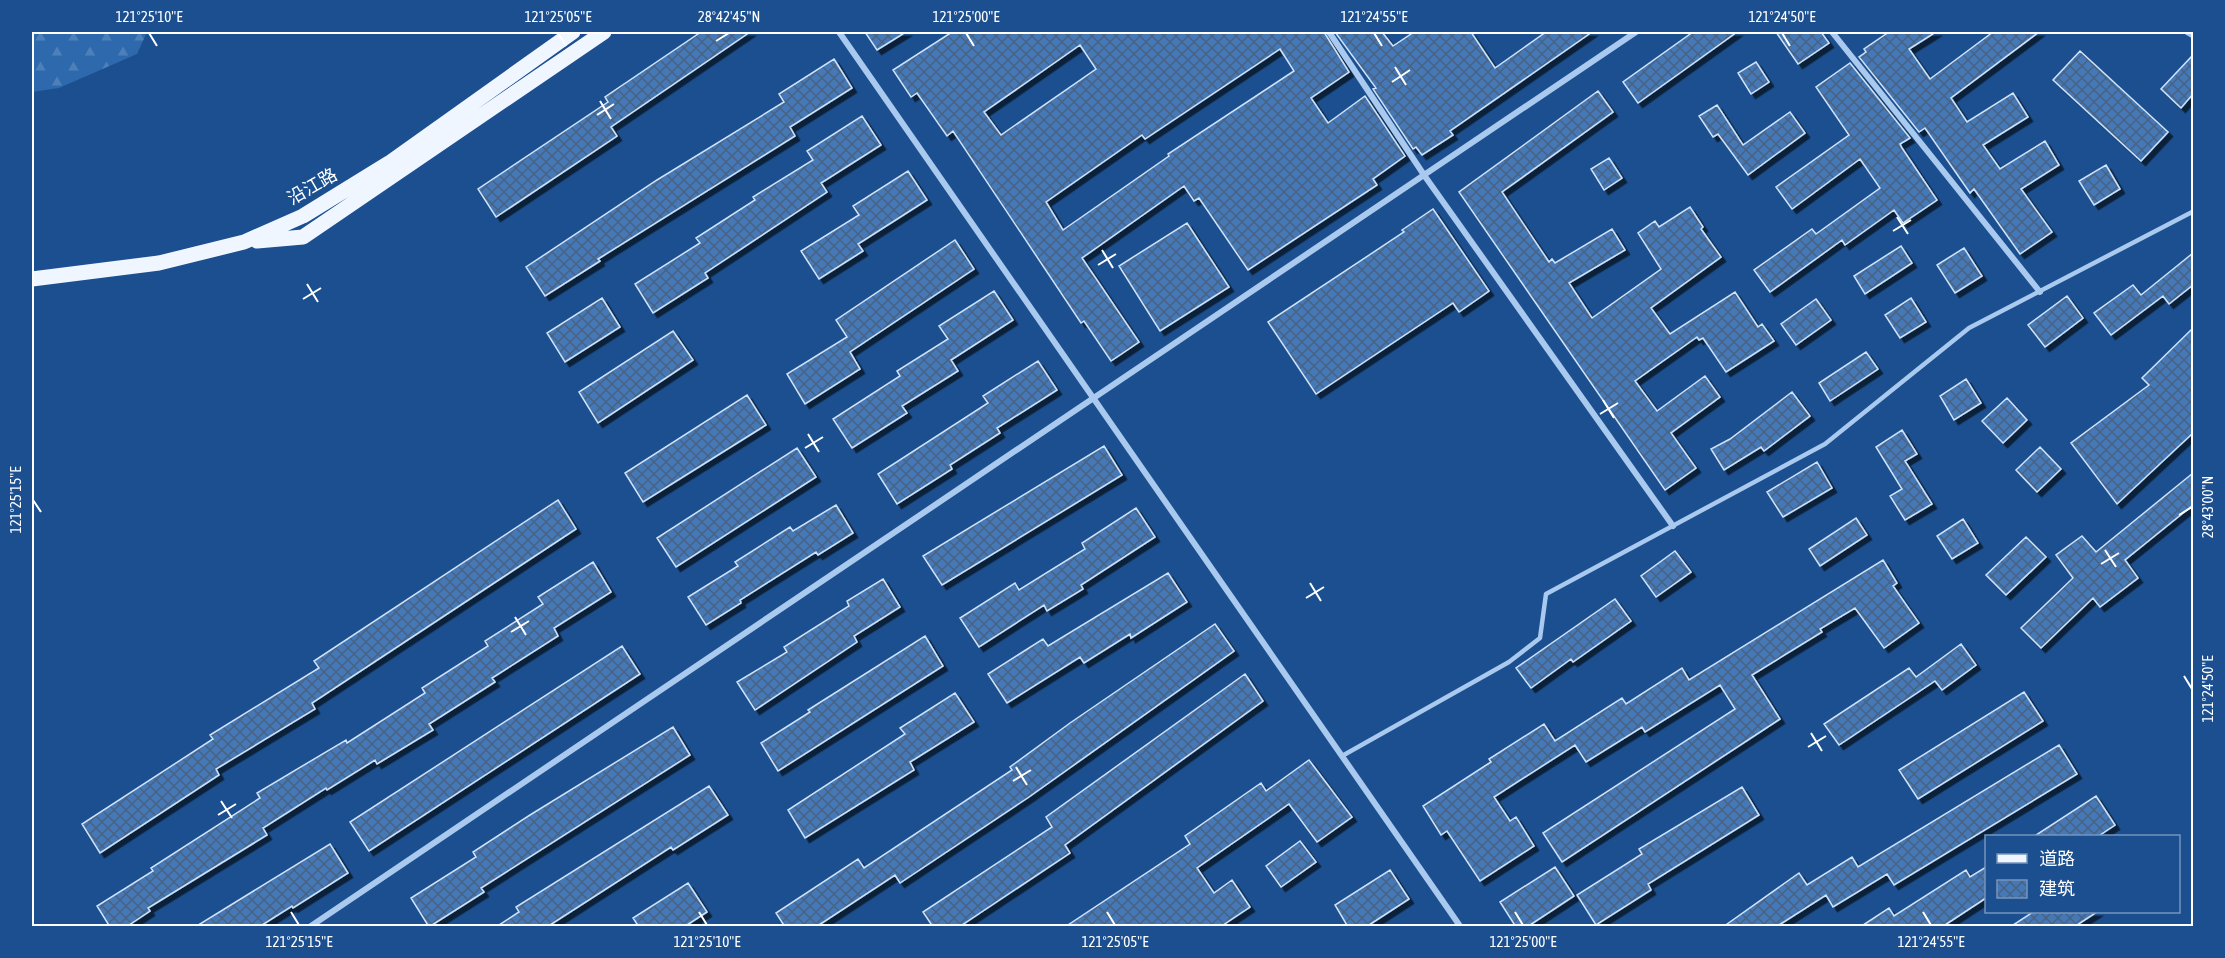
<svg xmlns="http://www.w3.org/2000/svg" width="2225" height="958" viewBox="0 0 2225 958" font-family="'Asap Condensed','Noto Sans SC',sans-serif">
  <defs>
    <pattern id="forest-firs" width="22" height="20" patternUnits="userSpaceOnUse" patternTransform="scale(1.5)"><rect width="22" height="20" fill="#2e69ad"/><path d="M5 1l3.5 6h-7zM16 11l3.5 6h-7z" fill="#4d80b9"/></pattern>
    <pattern id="building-cross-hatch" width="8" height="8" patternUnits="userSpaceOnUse" patternTransform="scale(1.5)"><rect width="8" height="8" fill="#4478b7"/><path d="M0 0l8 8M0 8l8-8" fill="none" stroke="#486282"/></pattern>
    <filter id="shadow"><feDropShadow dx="4.5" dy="4.5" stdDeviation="0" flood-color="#0009"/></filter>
  </defs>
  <rect width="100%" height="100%" fill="#1b4f8f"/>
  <path fill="url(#forest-firs)" d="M32,32H147L137,54L59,88L32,92Z"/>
  <path fill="url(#building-cross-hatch)" stroke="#cfe3fa" stroke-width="1.5" fill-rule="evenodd" filter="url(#shadow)" d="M701,32H750L611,127L617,136L496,217L478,189L608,102L605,97Z
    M865,32H906L877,50Z
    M952,32H1324L1349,72L1311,98L1328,123L1365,96L1405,156L1373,179L1377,185L1248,270L1199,198L1194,201L1184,186L1082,258L1139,342L1111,361L1084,321L1081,323L953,131L947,136L917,93L911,97L893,70ZM1080,45L1096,69L1001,135L984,112ZM1280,49L1294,71L1168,154L1169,156L1063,230L1046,202L1142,135L1145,139Z
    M1335,32H1382L1393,46L1414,32H1471L1495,68L1546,32H1592L1450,131L1453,135L1422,155L1416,147L1413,149L1373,89L1376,88Z
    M1693,32H1737L1638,103L1623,82Z
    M1776,32H1821L1829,43L1798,64Z
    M1889,32H1936L1909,49L1930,79L1993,32H2039L1951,98L1967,122L2013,93L2028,117L1983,145L2000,169L2045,141L2059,165L2021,189L2052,232L2020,254L1974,189L1970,193L1925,128L1919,132L1859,57L1866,52L1864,49Z
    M2080,51L2168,132L2141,161L2053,80Z
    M2193,55V94L2181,108L2161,89Z
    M834,59L852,88L790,127L795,136L598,259L600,261L545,296L526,267L657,180L784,102L779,94Z
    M1756,62L1769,82L1751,94L1738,73Z
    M1850,63L1910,138L1900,144L1902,148L1937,200L1903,223L1894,210L1845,245L1842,240L1770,292L1754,270L1812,229L1816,234L1880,188L1860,159L1792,209L1776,187L1849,135L1816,87Z
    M1598,91L1613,112L1502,192L1549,262L1552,259L1555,263L1612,229L1625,250L1569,283L1592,318L1661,269L1638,233L1655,221L1659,227L1690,207L1703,227L1701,229L1721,257L1651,308L1670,334L1735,292L1758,327L1762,324L1774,341L1726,372L1703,338L1699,340L1697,337L1635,381L1657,411L1705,376L1720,397L1671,433L1696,468L1665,490L1459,192Z
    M1717,105L1743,145L1790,112L1805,133L1748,175L1718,134L1713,137L1699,116Z
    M862,116L881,145L821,183L827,192L705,273L708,278L653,313L635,284L700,243L696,238L755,200L753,197L813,160L807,151Z
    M1609,158L1622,178L1604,190L1591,169Z
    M2106,165L2120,189L2094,205L2079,181Z
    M908,171L927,200L858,244L863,251L819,279L801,251L859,215L853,206Z
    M1433,209L1489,291L1459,312L1453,303L1316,394L1268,322L1404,232L1402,230Z
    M1187,223L1229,287L1160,331L1119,266Z
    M955,240L974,269L850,352L860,369L805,404L787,374L847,337L836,320Z
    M1901,246L1912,263L1865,294L1854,276Z
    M1964,248L1982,276L1955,293L1937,265Z
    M2193,253V285L2169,304L2163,296L2111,335L2094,313L2133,285L2141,295Z
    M994,291L1013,320L951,360L958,371L902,406L907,413L852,448L833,419L900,376L897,371L948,339L939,326Z
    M2067,296L2083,318L2045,347L2028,325Z
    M602,298L620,327L565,362L547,333Z
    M1911,298L1926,322L1900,338L1885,315Z
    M1816,299L1831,320L1796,345L1781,324Z
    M2193,328V433L2117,504L2071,443L2149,385L2142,378Z
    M673,331L693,360L598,423L579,392Z
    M1866,352L1878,369L1830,401L1819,383Z
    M1038,361L1057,390L997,428L1000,433L950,465L952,469L897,504L878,474L988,403L983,396Z
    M1966,379L1981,403L1954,420L1940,396Z
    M1792,392L1810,416L1764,451L1761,447L1724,470L1711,449L1730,439Z
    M747,395L766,425L643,502L625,473Z
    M2007,398L2027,420L2003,443L1982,421Z
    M1902,430L1917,454L1905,461L1932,504L1905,520L1890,496L1902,489L1876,447Z
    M1104,446L1122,475L942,585L923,556Z
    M2040,447L2061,469L2037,492L2016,470Z
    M797,448L816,477L676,567L657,538Z
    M1817,462L1832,488L1783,517L1767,492Z
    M2193,473V505L2125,560L2138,578L2100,607L2093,598L2041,648L2021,628L2073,578L2056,555L2082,536L2096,552Z
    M558,500L576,529L312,703L315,709L216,769L219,775L100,853L82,824L213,739L210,735L319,668L314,661Z
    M836,505L853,533L818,555L816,552L740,600L741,603L706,625L688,597L738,566L735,562L790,527L793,531Z
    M1136,508L1155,537L1081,585L1083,589L1047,611L1044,605L979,647L960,618L1015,583L1019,590L1085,549L1082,543Z
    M1856,518L1867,535L1820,566L1809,549Z
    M1963,519L1978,543L1952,559L1937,536Z
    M2026,537L2046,557L2006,595L1986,575Z
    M1675,551L1691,572L1656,597L1641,576Z
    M1883,560L1897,583L1893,586L1919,623L1884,648L1855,608L1820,629L1822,632L1752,675L1780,719L1562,862L1543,833L1735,709L1720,685L1645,732L1642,727L1586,762L1575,745L1494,797L1510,821L1516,817L1534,846L1480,881L1447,831L1441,835L1423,806L1491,762L1489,759L1544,724L1555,741L1622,698L1626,704L1682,668L1689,680Z
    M593,562L611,592L554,628L558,636L492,678L495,682L429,724L433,730L377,764L375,760L327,790L326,788L263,828L267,835L148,908L150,911L126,927H110L97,906L153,871L151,868L260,798L257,793L346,740L347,743L425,693L422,688L488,646L485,641L543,604L538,597Z
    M1168,573L1187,602L1131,638L1130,634L1084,663L1080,657L1007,703L988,674L1043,639L1048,646Z
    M883,579L900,607L854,636L857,642L755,710L737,682L787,652L784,647L849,606L847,601Z
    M1615,599L1631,621L1573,662L1571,659L1531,688L1516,668Z
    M1215,624L1234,651L1029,797L900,883L895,875L816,927H785L776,913L858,859L864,868L1012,770L1010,767L1070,723Z
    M925,636L943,666L778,771L761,743L810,712L808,710Z
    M1961,644L1976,665L1942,690L1935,681L1839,745L1824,724L1909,668L1916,677Z
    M622,646L640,674L369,851L350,822Z
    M1245,674L1263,701L1065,845L1070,853L959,927H933L923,912L1052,827L1046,817Z
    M2024,692L2043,721L1918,799L1899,770Z
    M955,693L974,722L910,762L914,770L805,838L788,810L905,734L900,728Z
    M673,727L690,755L481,888L484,892L429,927L411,898L476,857L473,852L530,815Z
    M2059,745L2077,774L1894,885L1887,874L1833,907L1826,895L1776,927H1723L1799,873L1807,885L1852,857L1858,867Z
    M1309,760L1352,817L1317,842L1289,804L1197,868L1214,893L1232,880L1250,907L1220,927H1065L1190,844L1185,836L1261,783L1266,791Z
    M709,786L728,815L673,850L671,847L547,927H496L519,912L516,907Z
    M1742,787L1759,815L1648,884L1651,890L1596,925L1577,895L1642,854L1639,849Z
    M2096,796L2115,825L2097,837H2033Z
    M1300,841L1316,862L1281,887L1266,866Z
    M330,844L348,873L293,908L292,906L259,927H195Z
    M1555,867L1574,896L1527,927H1516L1500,902Z
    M1986,867V898L1942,927H1860L1889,908L1894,916L1966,870L1970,877Z
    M1390,870L1409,899L1366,927H1348L1335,905Z
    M688,883L707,912L684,927H639L633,918Z
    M2033,912H2097L2074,927H2010Z"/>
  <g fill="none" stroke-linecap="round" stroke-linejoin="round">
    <path stroke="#a9c9ee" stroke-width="4.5" d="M1342,756L1509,662L1540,638L1546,594L1825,444L1969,328L2194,211"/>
    <path stroke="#a9c9ee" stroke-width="6" d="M839,32L1460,926
      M1329,32L1424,175L1673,526
      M1832,32L2040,292
      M2187,32L2194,36
      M311,926L1636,32"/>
    <path stroke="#f0f6ff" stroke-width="15" d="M257,241L303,237L604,32
      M32,279L159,263L244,242L303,216L389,163L573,32"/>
  </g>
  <path fill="none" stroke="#fff" stroke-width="2" d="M149,33L157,46M558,33L566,46M966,33L974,46M1374,33L1382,46M1782,33L1790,46M716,41L729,33M1395,67L1406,85M1392,82L1410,70M600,101L611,119M597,115L614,104M1897,217L1908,234M1893,231L1911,220M1102,250L1113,268M1098,265L1116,254M307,284L318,302M303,299L321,288M1603,400L1614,418M1600,414L1618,403M808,434L819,452M805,448L823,437M33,500L41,512M2179,515L2192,507M2105,550L2116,567M2101,564L2119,553M1310,583L1321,601M1306,598L1324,587M515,617L526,635M511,632L529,621M2184,676L2192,689M1811,733L1822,751M1808,747L1826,736M1016,767L1027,785M1013,781L1031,770M221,801L232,818M218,815L236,804M291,912L299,925M699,912L707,925M1107,912L1115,925M1515,912L1523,925M1923,912L1931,925"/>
  <g text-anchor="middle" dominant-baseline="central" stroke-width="4.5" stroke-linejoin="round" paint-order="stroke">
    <g font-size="18" fill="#fff" stroke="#1b4f8f">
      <text transform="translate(312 186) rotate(-30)">沿江路</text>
    </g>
  </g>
  <rect width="2225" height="958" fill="none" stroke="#1b4f8f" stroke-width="66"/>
  <rect x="1985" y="835" width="195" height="78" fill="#1b4f8f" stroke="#7695bc" stroke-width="1.5"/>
  <rect x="1997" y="854" width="30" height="9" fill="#f0f6ff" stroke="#7695bc" stroke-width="1.5"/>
  <text x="2039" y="865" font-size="18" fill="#ffffff">道路</text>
  <rect x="1997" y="880" width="30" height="18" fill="url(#building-cross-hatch)" stroke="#7695bc" stroke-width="1.5"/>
  <text x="2039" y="895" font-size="18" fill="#ffffff">建筑</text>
  <rect x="33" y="33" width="2159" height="892" fill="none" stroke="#fff" stroke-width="2"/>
  <g font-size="15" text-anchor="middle" fill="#fff">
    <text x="149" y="22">121°25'10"E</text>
    <text x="558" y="22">121°25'05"E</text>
    <text x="729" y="22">28°42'45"N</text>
    <text x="966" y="22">121°25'00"E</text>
    <text x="1374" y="22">121°24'55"E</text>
    <text x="1782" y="22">121°24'50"E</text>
    <text transform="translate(16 500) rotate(-90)" y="5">121°25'15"E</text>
    <text transform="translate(2208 507) rotate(-90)" y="5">28°43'00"N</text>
    <text transform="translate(2208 689) rotate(-90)" y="5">121°24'50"E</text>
    <text x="299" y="947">121°25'15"E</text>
    <text x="707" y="947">121°25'10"E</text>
    <text x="1115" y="947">121°25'05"E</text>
    <text x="1523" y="947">121°25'00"E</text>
    <text x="1931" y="947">121°24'55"E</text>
  </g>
</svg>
